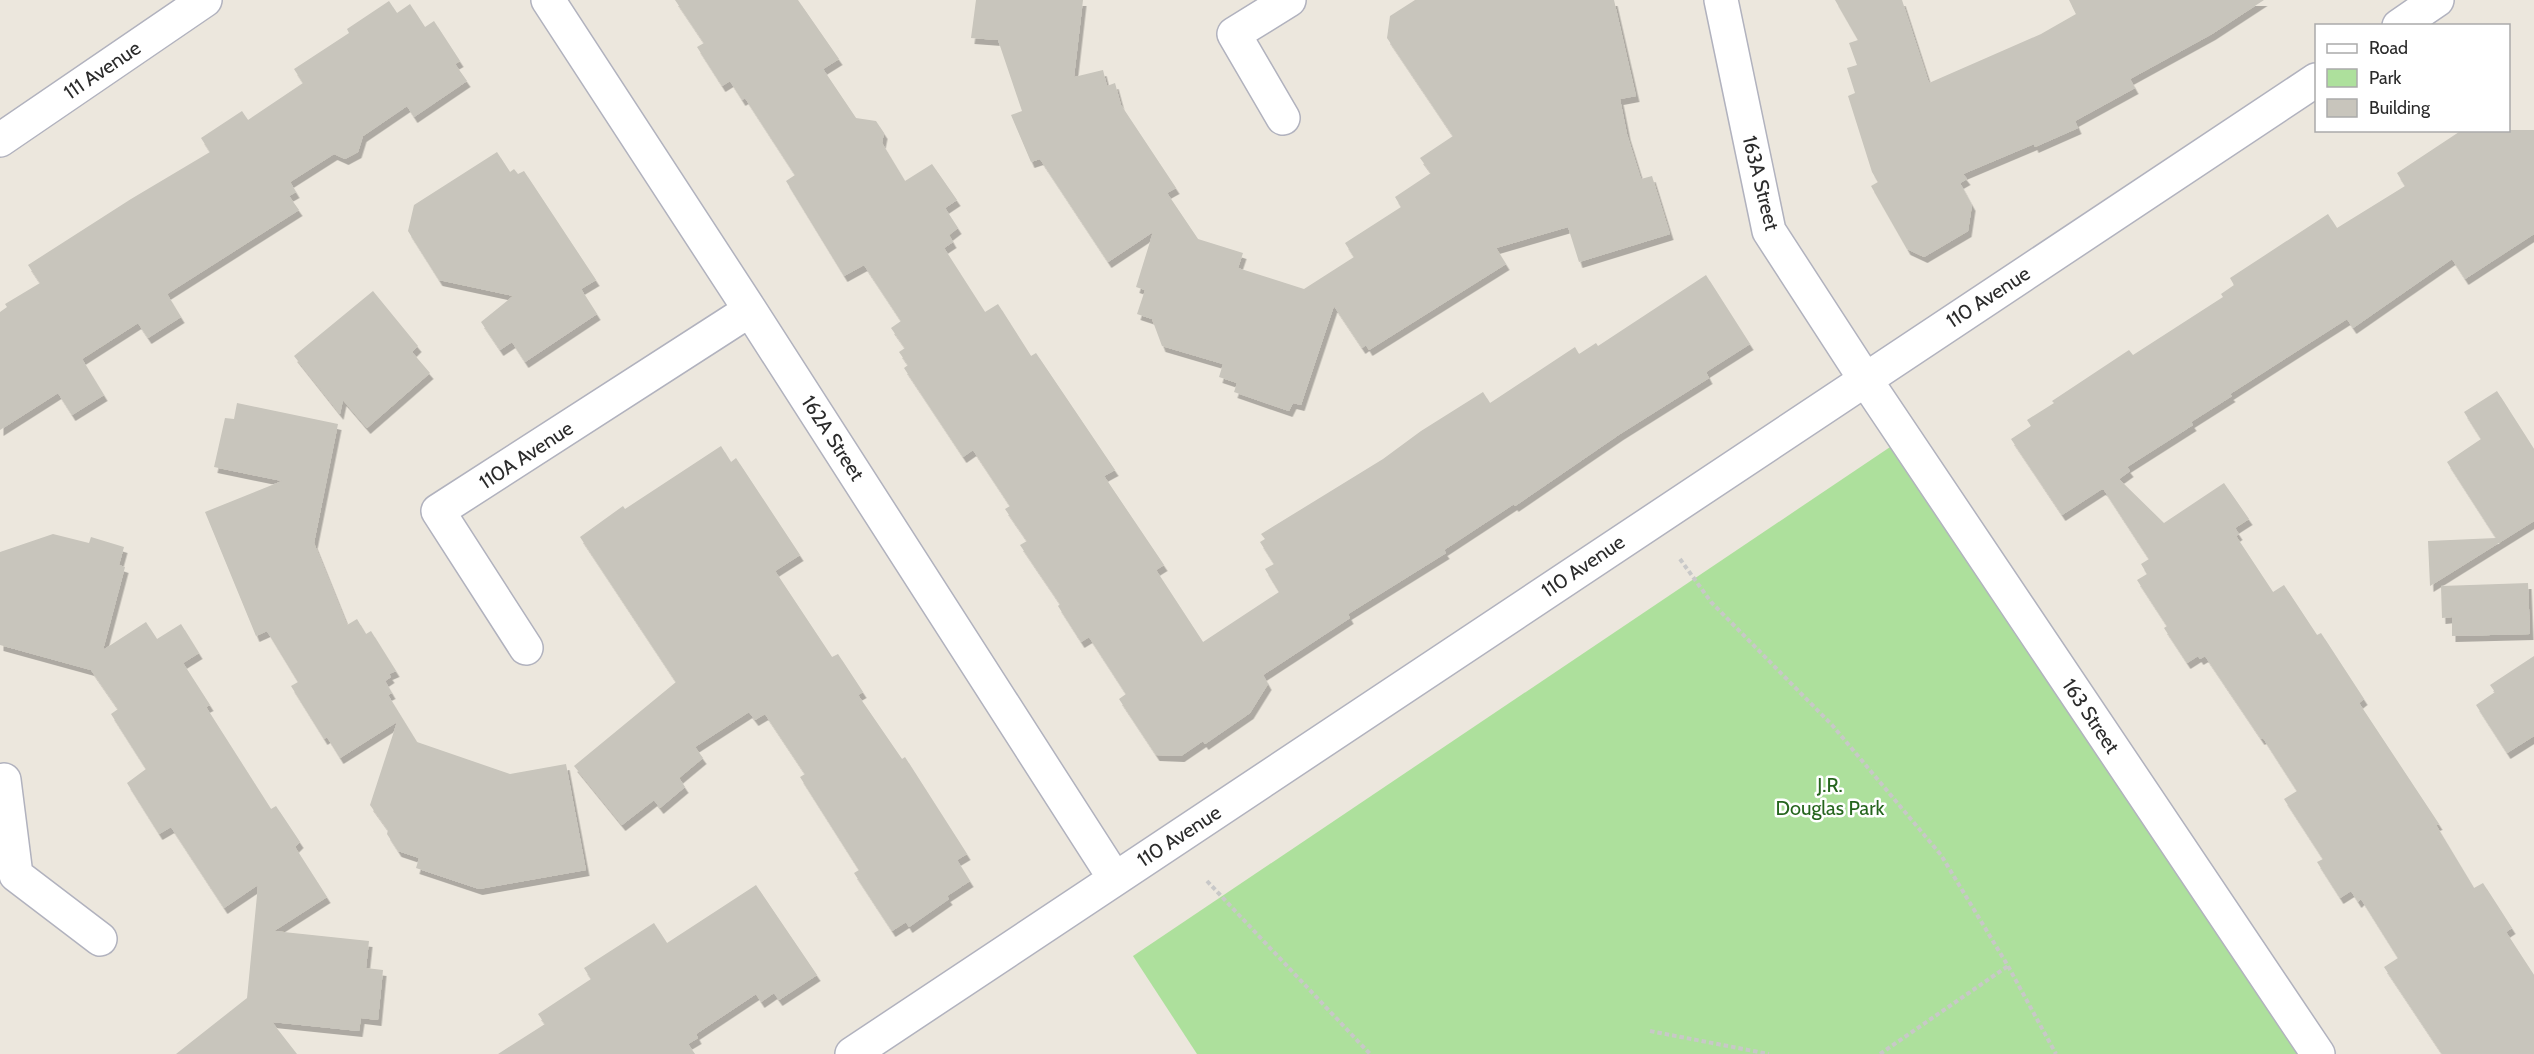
<svg xmlns="http://www.w3.org/2000/svg" width="2534" height="1054" viewBox="0 0 2534 1054" font-family="Cabin,sans-serif">
  <defs>
    <filter id="shadow"><feDropShadow dx="3.5" dy="6" stdDeviation="0" flood-color="#0004"/></filter>
  </defs>
  <rect width="100%" height="100%" fill="#ece7dd"/>
  <path fill="#ade09c" d="M1905,437L2305,1054H1197L1133,956Z"/>
  <path fill="#c8c5bc" filter="url(#shadow)" d="M675,0H798L839,59L823,69L856,118L876,121L884,133L882,143L905,181L932,164L957,200L945,208L958,228L949,235L953,242L944,248L985,312L998,304L1031,356L1036,353L1115,470L1104,476L1164,565L1156,570L1203,642L1279,592L1265,569L1274,564L1260,542L1265,539L1261,534L1383,459L1421,431L1483,392L1490,403L1575,347L1579,354L1596,343L1598,346L1706,275L1750,344L1706,372L1709,378L1620,434L1515,506L1514,504L1444,550L1446,553L1348,614L1350,618L1263,675L1268,684L1250,713L1205,744L1203,741L1181,756L1156,755L1119,699L1126,694L1089,637L1081,642L1058,606L1060,604L1020,545L1027,541L1005,509L1010,506L973,450L963,457L904,368L908,365L899,352L905,348L891,328L901,321L864,265L844,276L786,181L795,175L745,98L742,100L730,81L722,86L697,47L704,43Z
    M976,0H1083L1074,77L1103,70L1107,86L1115,83L1121,105L1176,188L1167,193L1198,239L1243,253L1238,268L1304,289L1354,257L1345,243L1401,207L1395,197L1431,173L1420,158L1453,136L1387,38L1390,16L1415,0H1614L1636,96L1620,99L1627,134L1641,179L1652,176L1670,234L1579,262L1568,227L1496,248L1506,264L1369,350L1366,345L1362,348L1334,306L1301,405L1293,403L1289,411L1234,392L1237,383L1219,377L1223,364L1162,346L1152,319L1137,314L1145,290L1136,287L1153,232L1108,262L1040,159L1031,162L1011,115L1022,111L998,40L971,38Z
    M1835,0H1902L1929,83L2041,34L2076,14L2069,0H2264L2212,34L2130,79L2135,88L2075,121L2078,128L2035,147L2034,144L1963,174L1967,179L1960,183L1972,205L1968,231L1924,257L1907,249L1871,186L1878,182L1872,172L1848,96L1855,93L1847,68L1857,65L1849,43L1858,40Z
    M389,1L397,13L410,4L425,27L434,21L460,61L455,64L467,81L414,117L407,106L363,136L358,152L345,159L334,154L290,182L296,192L289,196L299,210L167,294L181,317L148,338L138,323L82,359L104,395L72,415L58,393L0,430V312L7,307L5,304L40,283L28,265L131,199L210,152L201,138L242,111L248,120L303,83L294,69L349,33L347,29Z
    M2462,130H2534V234L2465,279L2452,259L2353,328L2347,319L2230,394L2232,396L2191,422L2193,425L2127,467L2130,471L2119,479L2164,523L2224,483L2249,519L2235,528L2239,534L2236,536L2273,592L2284,585L2317,635L2321,633L2364,699L2359,703L2439,824L2436,825L2474,888L2483,883L2512,928L2506,932L2534,975V1054H2442L2384,967L2398,958L2361,899L2358,902L2351,891L2340,898L2317,862L2323,859L2284,799L2297,791L2263,738L2261,739L2205,656L2200,659L2198,656L2187,663L2164,628L2167,626L2137,580L2147,574L2141,564L2149,559L2104,490L2102,489L2062,515L2011,439L2031,426L2027,420L2054,403L2052,401L2129,350L2133,355L2223,297L2221,294L2234,285L2230,278L2328,214L2337,228L2405,186L2397,173Z
    M497,152L510,172L514,169L518,174L524,171L596,280L581,289L597,314L525,362L512,342L500,350L481,322L513,296L439,280L408,231L414,205Z
    M373,291L418,346L412,352L430,373L367,428L343,400L340,414L294,356Z
    M2497,391L2534,449V521L2430,586L2428,541L2496,538L2447,462L2481,439L2464,412Z
    M237,403L338,424L314,543L347,625L357,619L366,634L371,631L396,671L389,674L391,677L385,681L392,693L388,695L417,742L510,774L566,764L586,870L479,889L416,868L419,858L398,851L387,834L388,830L370,805L397,722L340,758L327,737L324,739L291,686L298,682L267,631L256,636L205,512L282,481L214,467L225,418L234,419Z
    M721,446L731,462L736,458L800,555L775,571L832,657L838,654L863,692L858,695L902,759L905,757L967,854L957,860L970,881L947,896L949,899L909,927L906,922L892,931L854,873L859,870L800,777L805,774L765,714L755,720L749,712L695,747L703,758L679,778L685,787L660,808L654,800L622,825L574,766L676,682L580,537L623,506L625,509Z
    M53,534L89,543L91,537L124,547L119,565L125,567L103,650L146,622L157,639L181,624L199,653L183,663L210,705L206,707L271,809L276,806L300,842L295,847L327,897L274,931L369,941L366,968L383,970L378,1020L361,1018L359,1031L272,1022L297,1054H176L247,998L258,885L224,908L171,827L159,834L127,783L146,769L111,714L118,709L91,670L0,645V552Z
    M2528,583L2530,634L2452,636V617L2442,618L2441,586Z
    M2534,656V736L2507,753L2476,705L2495,692L2490,685Z
    M756,885L817,975L779,1000L774,993L761,1002L756,994L696,1034L698,1038L688,1044L695,1054H498L545,1024L538,1014L591,979L584,968L654,923L667,943Z"/>
  <g fill="none" stroke-linecap="round" stroke-linejoin="round">
    <defs>
      <path id="street" d="M548,0L750,310L1115,879
        M1721,0L1769,231L1865,379L2318,1054
        M2399,26L2437,0
        M1283,118L1234,34L1289,0
        M0,140L205,0
        M526,648L438,511L750,310
        M4,780L16,875L100,939
        M852,1054L2316,80"/>
    </defs>
    <use href="#street" stroke="#b1b2be" stroke-width="36"/>
    <path stroke="#c8c8c8" stroke-width="4" stroke-dasharray="4.5 3" stroke-linecap="butt" d="M1680,559L1711,602L1832,725L1941,855L2008,966L2056,1054
      M1207,881L1370,1054
      M1650,1031L1769,1054
      M1880,1054L2008,966"/>
    <use href="#street" stroke="#fff" stroke-width="33"/>
  </g>
  <g text-anchor="middle" dominant-baseline="central" stroke-width="5" stroke-linejoin="round" paint-order="stroke">
    <g font-size="20" fill="#2b2b2b" stroke="#fff">
      <text transform="translate(102 70) rotate(-34)">111 Avenue</text>
      <text transform="translate(1761 183) rotate(76)">163A Street</text>
      <text transform="translate(1988 297) rotate(-33)">110 Avenue</text>
      <text transform="translate(833 438) rotate(57)">162A Street</text>
      <text transform="translate(526 455) rotate(-33)">110A Avenue</text>
      <text transform="translate(1583 566) rotate(-34)">110 Avenue</text>
      <text transform="translate(2091 716) rotate(56)">163 Street</text>
      <text transform="translate(1179 836) rotate(-33)">110 Avenue</text>
    </g>
    <g font-size="20" fill="#25651d" stroke="#fff">
      <text x="1830" y="785">J.R.<tspan x="1830" dy="23">Douglas Park</tspan></text>
    </g>
  </g>
  <rect x="2315" y="24" width="195" height="108" fill="#ffffff" stroke="#aaaaaa" stroke-width="1.5"/>
  <rect x="2327" y="44" width="30" height="9" fill="#ffffff" stroke="#aaaaaa" stroke-width="1.5"/>
  <text x="2369" y="54" font-size="18" fill="#2b2b2b">Road</text>
  <rect x="2327" y="69" width="30" height="18" fill="#ade09c" stroke="#aaaaaa" stroke-width="1.5"/>
  <text x="2369" y="84" font-size="18" fill="#2b2b2b">Park</text>
  <rect x="2327" y="99" width="30" height="18" fill="#c8c5bc" stroke="#aaaaaa" stroke-width="1.5"/>
  <text x="2369" y="114" font-size="18" fill="#2b2b2b">Building</text>
</svg>
